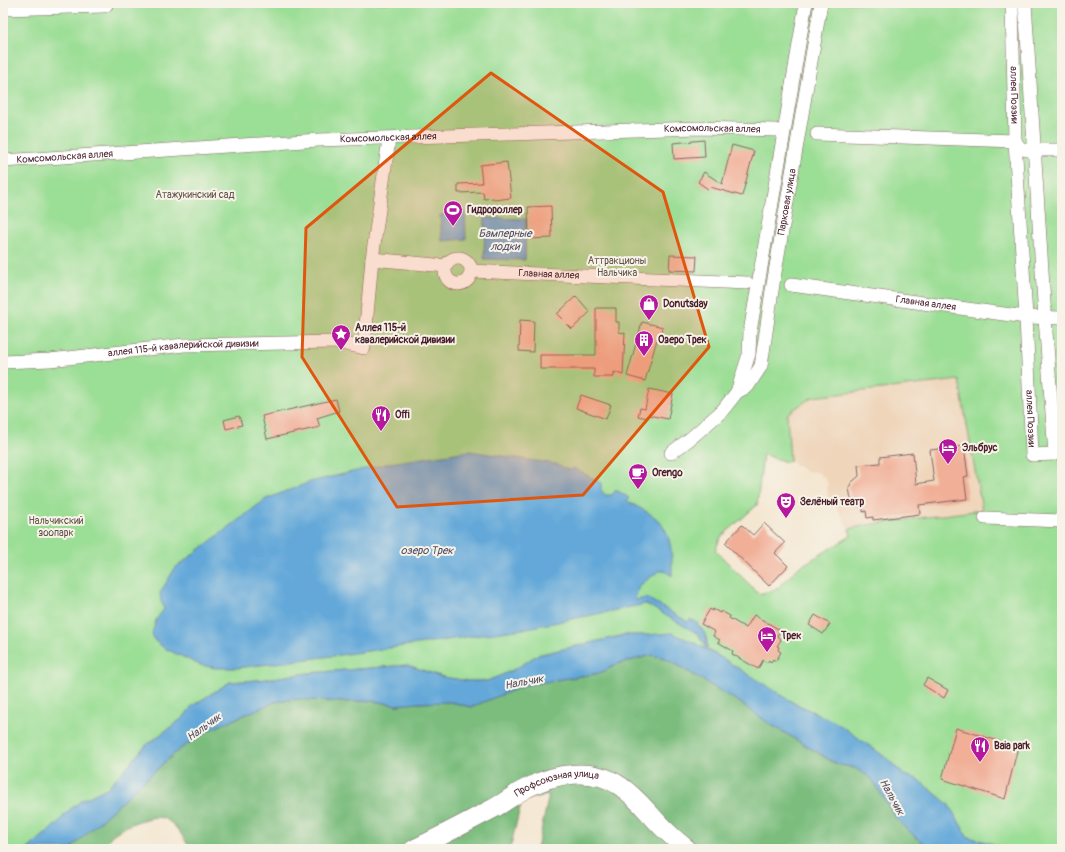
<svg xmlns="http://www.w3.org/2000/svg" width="1065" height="852" viewBox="0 0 1065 852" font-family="Pangolin,sans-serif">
  <rect width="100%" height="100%" fill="#f7f3e8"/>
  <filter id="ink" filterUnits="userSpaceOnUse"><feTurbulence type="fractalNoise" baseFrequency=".025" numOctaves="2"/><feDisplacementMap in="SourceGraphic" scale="8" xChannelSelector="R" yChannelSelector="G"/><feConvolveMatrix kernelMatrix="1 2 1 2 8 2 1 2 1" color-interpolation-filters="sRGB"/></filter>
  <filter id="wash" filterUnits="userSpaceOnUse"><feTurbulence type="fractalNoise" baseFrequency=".012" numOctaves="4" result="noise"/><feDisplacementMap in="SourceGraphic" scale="16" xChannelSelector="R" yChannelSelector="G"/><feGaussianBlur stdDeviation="0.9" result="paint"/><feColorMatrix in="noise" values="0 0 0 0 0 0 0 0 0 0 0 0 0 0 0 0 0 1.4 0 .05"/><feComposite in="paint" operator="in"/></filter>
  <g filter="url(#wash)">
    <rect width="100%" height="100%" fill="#f4e7d2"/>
    <path fill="#efd6bb" d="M959,380L982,510L873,524L849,529L838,509L827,495L828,484L824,477L817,472L805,471L790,461L787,414L812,397Z"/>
    <path fill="#9bde95" stroke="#727e60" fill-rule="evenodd" d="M3,3H1062V849H1011L968,837L948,804L917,779L904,775L884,756L816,713L794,703L722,658L697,644L646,635H625L537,655L517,668L502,675L487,681H468L443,677L407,665L309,673L258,680L230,682L192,706L184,717L144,747L133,760L107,788L82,800L67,812L58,823L28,849H3ZM959,380L982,510L873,524L849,529L851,536L798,568L777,589L759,594L715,550L721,537L757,505L763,454L786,462L790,461L787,414L812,397Z"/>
    <path fill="#7cbd7e" stroke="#636e54" d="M653,655L665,658L674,663L739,702L770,724L836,764L855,768L871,778L898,821L919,840L935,849H537L549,795L522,799L510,849H190C184,838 177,825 165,819C153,812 120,828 111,836C108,840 105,845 103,849H72L73,846L176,752L207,731L275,702L296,699L342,702L373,701L397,705L417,703L451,702L471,707L526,685L600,673L618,664Z"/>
    <path fill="#63a8d9" stroke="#566482" d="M465,213L466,239L442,241L440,215Z
      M485,218L526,219L525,260L484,259Z
      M469,451L556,464L569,470L574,468L601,483V490L605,495H612L616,490L629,498L627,501C637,507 649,512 657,519C673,533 672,558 672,576L665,571H659L639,586L635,600L647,598L688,622L690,619L698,623L697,625C706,631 708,640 707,650L722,658L794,703L837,723L884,756L904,775L917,779L948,804L968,837L1011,849H935L919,840L898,821L871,778L855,768L837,764L770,724L739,702L674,663L665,658L652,655L618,664L600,673L526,685L471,707L451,702L418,703L397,705L373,701L342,702L296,699L275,702L207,731L176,752L73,846L72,849H28L58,823L67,812L82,800L107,788L133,760L144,747L184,717L192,706L230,682L258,680L309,673L407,665L443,677L468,681H487L502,675L517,668L537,655L625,635H646L672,633L697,644L705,649V643L702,641L698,634L646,604L523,629L340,655L237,668H216L200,665L164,648L155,641L152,634L156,620L164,609L161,601L160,593L175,568L266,499L310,482L390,463Z"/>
    <g id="blocks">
      <path fill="#f1af97" d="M704,140L705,157L674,159L673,143Z
        M732,145L754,151L742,196L710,187L708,189L698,182L704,172L722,184Z
        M507,162L511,198L494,200V198L484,199L483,192L458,193V184L482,183L480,165Z
        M551,206L552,238L529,239L528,207Z
        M670,255L697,256L696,271L669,270Z
        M576,296L590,312L572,329L557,314Z
        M596,308H616V322H619V332L625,333L623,375L614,372V377H594V369H540V355H596Z
        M520,320L534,321L533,352L519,351Z
        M642,322L663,327L661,337L658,336L645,381L627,376Z
        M649,389L673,394L668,419L648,415L647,418L638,416L640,408L645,409Z
        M581,395L611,405L606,419L576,408Z
        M336,399L339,411L317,418L320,427L267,439L262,416Z
        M239,416L242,425L226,429L224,420Z
        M964,446L968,476L964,477L967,499L919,505L920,514L873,520V517L867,518L866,511L863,512V508L854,504L851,499L849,488L851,483L859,476L858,465L880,463V457L913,453L916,484L934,481L930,450Z
        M764,523L785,543L775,553L788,566L769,586L725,543L742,525L753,535Z
        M710,609L713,611V609L720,613L721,611L730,616L729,618L746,628L754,615L780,630L777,636L781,640L777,646L779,647L778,650L781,652L776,661L773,659L771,662L769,660L767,663L763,660L758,669L732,654L733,651L718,642L720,640L713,636L715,632L701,624Z
        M815,615L830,624L823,634L809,625Z
        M927,678L948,690L944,698L923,685Z
        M956,728L1018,747L1005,799L942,779Z"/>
    </g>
  </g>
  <g filter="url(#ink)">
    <use href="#blocks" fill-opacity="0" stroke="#866565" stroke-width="1"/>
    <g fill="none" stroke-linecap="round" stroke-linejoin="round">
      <defs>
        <g id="street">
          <path id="s1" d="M1012,3L1015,141L1026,317L1032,455L1055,454"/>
          <path d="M1025,3L1045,318L1055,454"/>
          <path d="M817,134L1015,141L1020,148L1027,150H1062"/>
          <path id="s2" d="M3,161L319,140L698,128L775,130"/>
          <circle cx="458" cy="271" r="13"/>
          <path d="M372,259L446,266"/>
          <path id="s3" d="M471,271L747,283"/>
          <path id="s4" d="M791,285L1026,317L1062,318"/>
          <path id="s5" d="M3,362L50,360L184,345L335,342L364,348L372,259L389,139"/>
          <path d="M737,392L749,354L750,332L806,3"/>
          <path id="s6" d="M671,453L691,438L722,411L737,392L748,386L761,366L773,284L821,3"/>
          <path d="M985,518L1062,521"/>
        </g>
        <g id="secondary">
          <path d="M3,6L104,3"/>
          <path id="s7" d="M414,849C442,836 469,821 496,807C507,801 516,793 527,788C555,773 593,767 620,786C637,797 648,813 662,827C669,834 678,842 687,849"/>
        </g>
      </defs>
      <use href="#street" stroke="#866565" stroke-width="14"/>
      <use href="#secondary" stroke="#866565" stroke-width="20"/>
      <use href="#street" stroke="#fff" stroke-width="13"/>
      <use href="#secondary" stroke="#fff" stroke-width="19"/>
    </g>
  </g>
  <path fill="#e0560e" fill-opacity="0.2" stroke="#e0560e" stroke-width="3" stroke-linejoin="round" d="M491,73L663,192L709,347L583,495L397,507L302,357L306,228Z"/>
  <defs>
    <symbol id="stadium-pin" viewBox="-11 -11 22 30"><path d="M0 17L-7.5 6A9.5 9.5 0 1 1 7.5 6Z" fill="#b5179e" stroke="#f7f3e8"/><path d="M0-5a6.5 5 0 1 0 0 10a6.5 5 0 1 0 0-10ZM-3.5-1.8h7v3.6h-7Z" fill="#fff"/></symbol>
    <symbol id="shop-pin" viewBox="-11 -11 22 30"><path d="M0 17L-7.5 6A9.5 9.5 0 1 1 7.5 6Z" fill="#b5179e" stroke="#f7f3e8"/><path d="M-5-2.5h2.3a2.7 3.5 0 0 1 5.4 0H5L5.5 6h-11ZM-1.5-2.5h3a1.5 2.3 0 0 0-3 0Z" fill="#fff"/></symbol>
    <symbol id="sight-pin" viewBox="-11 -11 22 30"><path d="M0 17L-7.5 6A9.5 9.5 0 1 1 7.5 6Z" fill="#b5179e" stroke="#f7f3e8"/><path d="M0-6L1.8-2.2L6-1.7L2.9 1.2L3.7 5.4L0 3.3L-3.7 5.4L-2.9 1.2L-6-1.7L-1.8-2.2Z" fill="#fff"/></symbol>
    <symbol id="building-pin" viewBox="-11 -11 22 30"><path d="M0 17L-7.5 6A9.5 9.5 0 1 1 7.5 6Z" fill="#b5179e" stroke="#f7f3e8"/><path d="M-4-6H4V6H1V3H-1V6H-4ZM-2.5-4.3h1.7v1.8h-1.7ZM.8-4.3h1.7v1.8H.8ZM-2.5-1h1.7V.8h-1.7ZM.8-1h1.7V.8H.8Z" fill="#fff"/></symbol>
    <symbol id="restaurant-pin" viewBox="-11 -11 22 30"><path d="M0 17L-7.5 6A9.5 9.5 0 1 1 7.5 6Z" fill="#b5179e" stroke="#f7f3e8"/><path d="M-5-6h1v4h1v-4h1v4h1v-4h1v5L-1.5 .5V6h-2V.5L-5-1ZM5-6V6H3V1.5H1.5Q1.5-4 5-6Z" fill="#fff"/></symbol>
    <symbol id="hotel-pin" viewBox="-11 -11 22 30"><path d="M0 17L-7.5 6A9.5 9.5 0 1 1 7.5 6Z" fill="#b5179e" stroke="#f7f3e8"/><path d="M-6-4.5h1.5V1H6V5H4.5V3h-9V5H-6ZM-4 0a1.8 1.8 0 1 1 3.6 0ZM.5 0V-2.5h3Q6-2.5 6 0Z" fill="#fff"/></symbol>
    <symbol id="cafe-pin" viewBox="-11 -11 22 30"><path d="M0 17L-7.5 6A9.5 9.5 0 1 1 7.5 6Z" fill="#b5179e" stroke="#f7f3e8"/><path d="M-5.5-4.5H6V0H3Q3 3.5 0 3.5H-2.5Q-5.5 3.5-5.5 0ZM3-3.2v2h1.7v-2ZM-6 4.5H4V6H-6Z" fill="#fff"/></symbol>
    <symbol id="theatre-pin" viewBox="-11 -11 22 30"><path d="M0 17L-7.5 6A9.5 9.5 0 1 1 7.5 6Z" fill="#b5179e" stroke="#f7f3e8"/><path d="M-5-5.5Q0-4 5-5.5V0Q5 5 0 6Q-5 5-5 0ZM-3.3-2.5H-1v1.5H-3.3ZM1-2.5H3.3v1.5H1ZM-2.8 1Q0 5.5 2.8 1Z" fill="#fff"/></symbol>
  </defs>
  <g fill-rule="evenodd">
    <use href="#stadium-pin" x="442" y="199" width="22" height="30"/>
    <use href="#shop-pin" x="638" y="293" width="22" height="30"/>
    <use href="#sight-pin" x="330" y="323" width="22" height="30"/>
    <use href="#building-pin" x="633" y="329" width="22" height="30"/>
    <use href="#restaurant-pin" x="370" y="404" width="22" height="30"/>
    <use href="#hotel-pin" x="937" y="437" width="22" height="30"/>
    <use href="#cafe-pin" x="627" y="462" width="22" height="30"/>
    <use href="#theatre-pin" x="775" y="491" width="22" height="30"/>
    <use href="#hotel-pin" x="756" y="625" width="22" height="30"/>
    <use href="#restaurant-pin" x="969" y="735" width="22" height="30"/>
  </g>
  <g text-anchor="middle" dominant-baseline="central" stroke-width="4" stroke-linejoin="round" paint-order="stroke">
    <g font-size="10" fill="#4a1f2b" stroke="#f7f3e8">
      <text stroke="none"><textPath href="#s1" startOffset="92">аллея Поэзии</textPath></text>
      <text stroke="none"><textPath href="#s2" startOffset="710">Комсомольская аллея</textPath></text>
      <text stroke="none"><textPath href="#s2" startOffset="386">Комсомольская аллея</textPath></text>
      <text stroke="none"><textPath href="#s2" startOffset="62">Комсомольская аллея</textPath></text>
      <text stroke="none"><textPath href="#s6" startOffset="293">Парковая улица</textPath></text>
      <text stroke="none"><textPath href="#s3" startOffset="78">Главная аллея</textPath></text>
      <text stroke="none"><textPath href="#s4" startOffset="136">Главная аллея</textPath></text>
      <text stroke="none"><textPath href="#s5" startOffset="181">аллея 115-й кавалерийской дивизии</textPath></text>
      <text stroke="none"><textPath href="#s1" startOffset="416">аллея Поэзии</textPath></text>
      <text stroke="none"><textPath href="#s7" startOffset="159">Профсоюзная улица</textPath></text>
    </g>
    <g font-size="10" fill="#5e4f46" stroke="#f7f3e8">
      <text x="195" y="195">Атажукинский сад</text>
      <text x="617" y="261">Аттракционы<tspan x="617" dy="12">Нальчика</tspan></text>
      <text x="56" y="521">Нальчикский<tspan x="56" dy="12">зоопарк</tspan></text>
    </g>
    <g font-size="10" font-weight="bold" fill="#4a1f2b" stroke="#f7f3e8" text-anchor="start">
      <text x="467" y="210">Гидророллер</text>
      <text x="663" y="304">Donutsday</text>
      <text x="355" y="328">Аллея 115-й<tspan x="355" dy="12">кавалерийской дивизии</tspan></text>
      <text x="658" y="340">Озеро Трек</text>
      <text x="395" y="415">Offi</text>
      <text x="962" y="448">Эльбрус</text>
      <text x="652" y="473">Orengo</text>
      <text x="800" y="502">Зелёный театр</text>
      <text x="781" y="636">Трек</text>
      <text x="994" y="746">Baia park</text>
    </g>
    <g font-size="11" font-style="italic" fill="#534f68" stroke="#f7f3e8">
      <text x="505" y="233">Бамперные<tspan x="505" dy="13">лодки</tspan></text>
      <text x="427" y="550">озеро Трек</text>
      <text transform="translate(524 682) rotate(-11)">Нальчик</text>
      <text transform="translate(204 727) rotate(-36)">Нальчик</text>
      <text transform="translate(892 797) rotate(61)">Нальчик</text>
    </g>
  </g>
  <rect width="1065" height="852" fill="none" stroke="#f7f3e8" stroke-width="16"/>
</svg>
